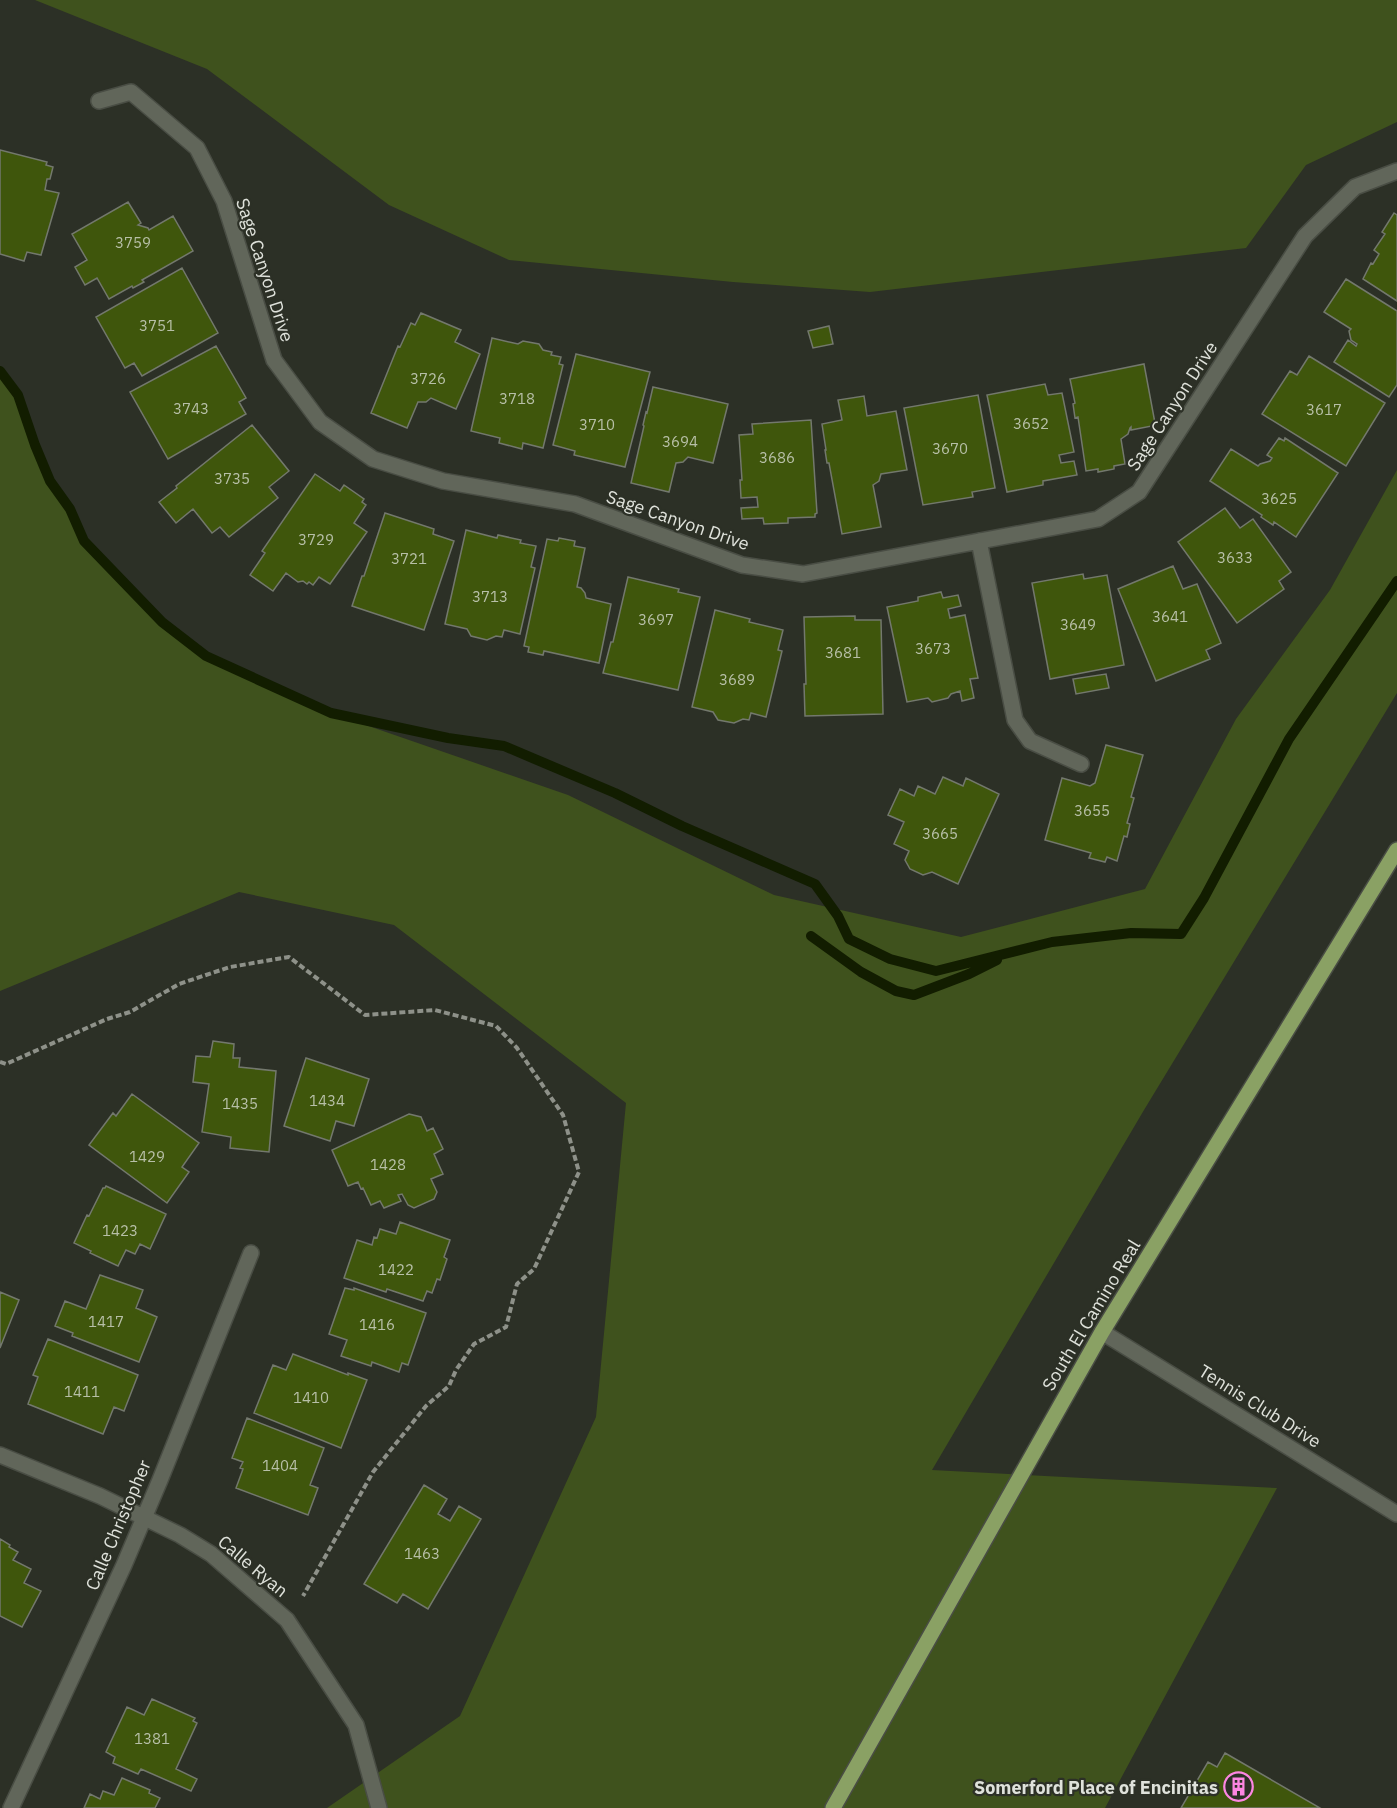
<svg xmlns="http://www.w3.org/2000/svg" width="1397" height="1808" viewBox="0 0 1397 1808" font-family="'IBM Plex Sans',sans-serif">
  <rect width="100%" height="100%" fill="#2c3026"/>
  <path fill="#3f521d" d="M35,0H1397V122L1306,165L1246,248L870,292L733,282L509,260L389,205L207,69Z
    M0,371L18,395L35,445L50,481L70,509L84,541L162,622L206,656L274,688L331,713L568,795L774,895L961,937L1145,889L1236,719L1330,590L1397,470V693L1144,1110L932,1470L1277,1488L1105,1808H327L460,1716L596,1417L626,1103L394,925L239,892L0,991Z"/>
  <g fill="none" stroke-linecap="round" stroke-linejoin="round">
    <path stroke="#121d00" stroke-width="10" d="M0,371L18,395L35,445L50,481L70,509L84,541L162,622L206,656L331,713L448,738L504,746L615,793L682,826L815,884L838,916L849,939L890,959L936,971L1052,942L1131,933L1181,934L1204,898L1289,739L1397,581
      M811,936L861,972L896,991L914,995L969,974L997,960"/>
  </g>
  <path fill="#3f560c" stroke="#73786d" stroke-width="1.5" d="M0,150L47,162L46,165L53,167L50,179H47L45,190L59,193L41,255L27,252L24,261L0,254Z
    M128,202L141,223L138,225L148,228L149,230L173,216L193,251L142,280L144,282L133,288L132,286L109,299L97,278L85,285L75,267L87,260L72,234Z
    M1394,213L1397,215V301L1363,279L1371,263L1373,264L1379,254L1374,250L1385,234L1382,232Z
    M182,268L218,333L142,376L134,363L125,368L96,317Z
    M1346,279L1397,311V385L1389,397L1334,362L1348,340L1356,346L1357,344L1351,340L1349,331L1351,329L1324,312Z
    M421,313L461,330L455,342L480,354L456,409L431,398L426,402H418L407,428L371,413L398,346L400,347L411,323L415,325Z
    M829,326L833,344L813,348L808,331Z
    M492,338L518,344L523,341L539,344L543,350L552,352L551,355L561,357L559,364L563,365L543,448L523,443L522,449L499,443L500,438L471,431Z
    M216,346L246,398L239,402L246,414L168,459L130,392Z
    M576,354L650,372L625,467L574,455L575,451L553,445Z
    M1309,356L1385,403L1346,466L1262,414L1290,371L1297,375Z
    M1144,364L1155,423L1152,424V426L1131,430V427L1130,428L1128,434L1121,439L1125,464L1114,466V469L1098,472V469L1086,471L1078,417L1075,418L1073,404L1075,403L1070,379Z
    M1045,384L1048,395L1062,393L1074,452L1059,455L1061,463L1074,461L1077,475L1043,481V485L1007,492L987,395Z
    M653,387L728,404L713,463L688,457L683,462L676,463L669,492L631,483L644,426L643,425L646,412L647,413Z
    M978,395L995,488L972,492L973,497L923,505L904,408Z
    M864,396L867,416L896,411L907,470L881,474L879,481L873,485L881,527L842,534L829,463H827L825,450H826L822,424L842,420L838,400Z
    M811,420L817,513L815,514V517L788,518V523L764,524L763,518L742,519L741,508L758,507L757,497L741,498L740,480H742L739,435L753,434L752,424Z
    M252,425L289,471L269,487L278,498L229,537L220,527L212,533L193,509L176,523L159,502L177,488L176,486Z
    M1279,438L1284,441L1285,438L1338,473L1296,537L1274,522L1273,525L1261,517L1262,515L1210,481L1231,449L1258,466L1260,464L1270,461L1272,458L1267,455Z
    M315,474L340,491L344,485L364,499L362,502L366,505L354,523L367,532L330,584L319,577L313,585L309,582L307,584L303,581L298,582L286,573L273,591L250,575L265,553L262,551Z
    M1225,508L1240,528L1253,519L1291,572L1279,581L1284,589L1237,623L1178,542Z
    M385,513L434,529L433,534L454,541L424,630L352,606L362,576H364Z
    M466,530L497,538L498,535L521,540L520,543L536,546L531,567L535,568L520,634L504,630L502,637L496,636L487,640L471,636L467,629L445,624Z
    M559,538L575,541L574,546L585,548L577,587L581,588L585,593L586,598L611,604L599,663L544,651L543,655L528,652L529,647L524,646L547,539L558,541Z
    M1173,566L1183,589L1197,584L1221,643L1206,650L1210,659L1156,681L1118,589Z
    M1083,574L1084,579L1107,575L1124,665L1050,679L1032,583Z
    M628,577L679,589L678,592L700,597L678,690L603,673L611,642H613Z
    M941,592L943,598L958,595L961,606L948,609L950,618L965,615L978,678L970,679L974,698L962,701L960,691L951,694L948,698L932,702L928,698L907,702L887,607L918,601V597Z
    M715,610L750,619L749,622L783,630L778,650L782,651L766,717L751,713L749,720L743,719L734,723L718,720L713,712L692,707Z
    M855,616V620H881L883,714L805,716L804,684H806L804,617Z
    M1106,674L1109,688L1076,694L1073,679Z
    M1106,745L1143,755L1131,797L1134,798L1127,823L1130,824L1127,837L1124,836L1117,861L1107,857L1105,862L1089,858L1091,853L1045,840L1062,778L1090,786L1095,783Z
    M943,777L963,786L966,778L999,794L958,884L932,872L923,875L910,869L905,860L909,851L894,844L904,822L888,815L900,789L914,796L918,786L935,794Z
    M213,1041L234,1044L233,1058H240L239,1067L276,1071L269,1152L230,1148L231,1137L202,1132L209,1084L193,1082L196,1056L210,1057Z
    M306,1058L369,1079L354,1126L336,1121L330,1141L284,1126Z
    M132,1094L199,1143L182,1167L189,1172L167,1203L89,1145L113,1113L116,1116Z
    M409,1114L421,1117L427,1131L433,1128L443,1149L434,1154L443,1174L431,1179L437,1192L434,1199L414,1208L408,1205L402,1194L398,1195L401,1201L384,1208L380,1201L371,1205L363,1188L361,1189L358,1182L348,1186L332,1150Z
    M106,1186L166,1214L150,1249L140,1244L135,1254L126,1250L118,1266L90,1253L91,1251L74,1243L87,1215L89,1216L103,1188H105Z
    M400,1222L450,1240L444,1257L447,1259L440,1280L437,1279L432,1293L427,1291L423,1301L387,1289L386,1292L344,1278L357,1240L372,1245L374,1237L377,1238L380,1229L396,1234Z
    M100,1275L143,1290L136,1308L157,1317L139,1362L72,1336L73,1333L55,1326L65,1301L86,1309Z
    M345,1288L354,1290V1288L426,1313L408,1365L402,1363L399,1372L372,1362L371,1366L341,1356L347,1340L329,1334Z
    M0,1292L19,1300L0,1348Z
    M48,1339L138,1375L124,1411L114,1407L103,1434L28,1404L38,1377L33,1375Z
    M293,1354L348,1375V1373L367,1380L341,1448L254,1413L273,1365L286,1370Z
    M247,1418L324,1448L310,1485L318,1488L308,1515L236,1488L243,1469L240,1468L243,1462L232,1458Z
    M424,1485L447,1499L438,1514L450,1521L459,1506L481,1519L428,1609L403,1594L397,1603L364,1584Z
    M0,1539L10,1545L9,1547L18,1552L13,1560L31,1569L24,1583L41,1591L22,1627L0,1616Z
    M152,1699L195,1718L193,1721L197,1723L176,1769L197,1779L191,1791L141,1769L138,1774L113,1763L115,1757L106,1752L127,1707L144,1715Z
    M1225,1753L1320,1808H1181L1208,1762L1217,1767Z
    M122,1778L150,1790L149,1793L160,1798L155,1808H84L90,1794L100,1799L103,1791L114,1795Z"/>
  <g fill="none" stroke-linecap="round" stroke-linejoin="round">
    <defs>
      <path id="minor" d="M99,101L131,92L197,148L224,201L274,360L320,422L373,459L443,481L575,504L742,565L803,574L1098,519L1139,492L1305,236L1355,187L1397,171
        M979,541L1015,720L1030,741L1081,764
        M1102,1332L1397,1514
        M0,1455L100,1496L180,1535L211,1554L287,1620L356,1725L379,1808
        M11,1808L124,1565L160,1480L251,1253"/>
      <path id="major" d="M833,1808L1102,1332L1397,850"/>
    </defs>
    <use href="#minor" stroke="#494d44" stroke-width="18"/>
    <use href="#major" stroke="#494d44" stroke-width="18"/>
    <path stroke="#8e9189" stroke-width="4" stroke-dasharray="6 3" stroke-linecap="butt" d="M0,1062L6,1064L107,1019L130,1012L179,984L230,967L289,957L365,1015L435,1010L496,1026L517,1048L563,1115L579,1172L534,1269L517,1284L506,1327L474,1344L456,1370L449,1386L426,1406L373,1472L303,1596"/>
    <use href="#minor" stroke="#61665a" stroke-width="15"/>
    <use href="#major" stroke="#8aa164" stroke-width="15"/>
  </g>
  <defs>
    <symbol id="building-ring" viewBox="-11 -11 22 22"><circle r="9.5" fill="#2c3026" stroke="#fd86e2" stroke-width="1.5"/><path d="M-4-6H4V6H1V3H-1V6H-4ZM-2.5-4.3h1.7v1.8h-1.7ZM.8-4.3h1.7v1.8H.8ZM-2.5-1h1.7V.8h-1.7ZM.8-1h1.7V.8H.8Z" fill="#fd86e2"/></symbol>
  </defs>
  <g fill-rule="evenodd">
    <use href="#building-ring" x="1222" y="1770" width="33" height="33"/>
  </g>
  <g text-anchor="middle" dominant-baseline="central" stroke-width="4.5" stroke-linejoin="round" paint-order="stroke">
    <g font-size="15" fill="#b7bfa7">
      <text x="133" y="242">3759</text>
      <text x="157" y="325">3751</text>
      <text x="428" y="378">3726</text>
      <text x="517" y="398">3718</text>
      <text x="191" y="408">3743</text>
      <text x="1324" y="409">3617</text>
      <text x="1031" y="423">3652</text>
      <text x="597" y="424">3710</text>
      <text x="680" y="441">3694</text>
      <text x="950" y="448">3670</text>
      <text x="777" y="457">3686</text>
      <text x="232" y="478">3735</text>
      <text x="1279" y="498">3625</text>
      <text x="316" y="539">3729</text>
      <text x="1235" y="557">3633</text>
      <text x="409" y="558">3721</text>
      <text x="490" y="596">3713</text>
      <text x="1170" y="616">3641</text>
      <text x="656" y="619">3697</text>
      <text x="1078" y="624">3649</text>
      <text x="933" y="648">3673</text>
      <text x="843" y="652">3681</text>
      <text x="737" y="679">3689</text>
      <text x="1092" y="810">3655</text>
      <text x="940" y="833">3665</text>
      <text x="327" y="1100">1434</text>
      <text x="240" y="1103">1435</text>
      <text x="147" y="1156">1429</text>
      <text x="388" y="1164">1428</text>
      <text x="120" y="1230">1423</text>
      <text x="396" y="1269">1422</text>
      <text x="106" y="1321">1417</text>
      <text x="377" y="1324">1416</text>
      <text x="82" y="1391">1411</text>
      <text x="311" y="1397">1410</text>
      <text x="280" y="1465">1404</text>
      <text x="422" y="1553">1463</text>
      <text x="152" y="1738">1381</text>
    </g>
    <g font-size="18" fill="#dfe2db" stroke="#2c3026">
      <text transform="translate(265 270) rotate(72)">Sage Canyon Drive</text>
      <text transform="translate(1172 406) rotate(-57)">Sage Canyon Drive</text>
      <text transform="translate(678 520) rotate(19)">Sage Canyon Drive</text>
      <text transform="translate(1091 1315) rotate(-59)">South El Camino Real</text>
      <text transform="translate(1260 1406) rotate(32)">Tennis Club Drive</text>
      <text transform="translate(118 1525) rotate(-67)">Calle Christopher</text>
      <text transform="translate(253 1566) rotate(40)">Calle Ryan</text>
    </g>
    <g font-size="18" font-weight="bold" fill="#dfe2db" stroke="#2c3026" text-anchor="end">
      <text x="1218" y="1787">Somerford Place of Encinitas</text>
    </g>
  </g>
</svg>
